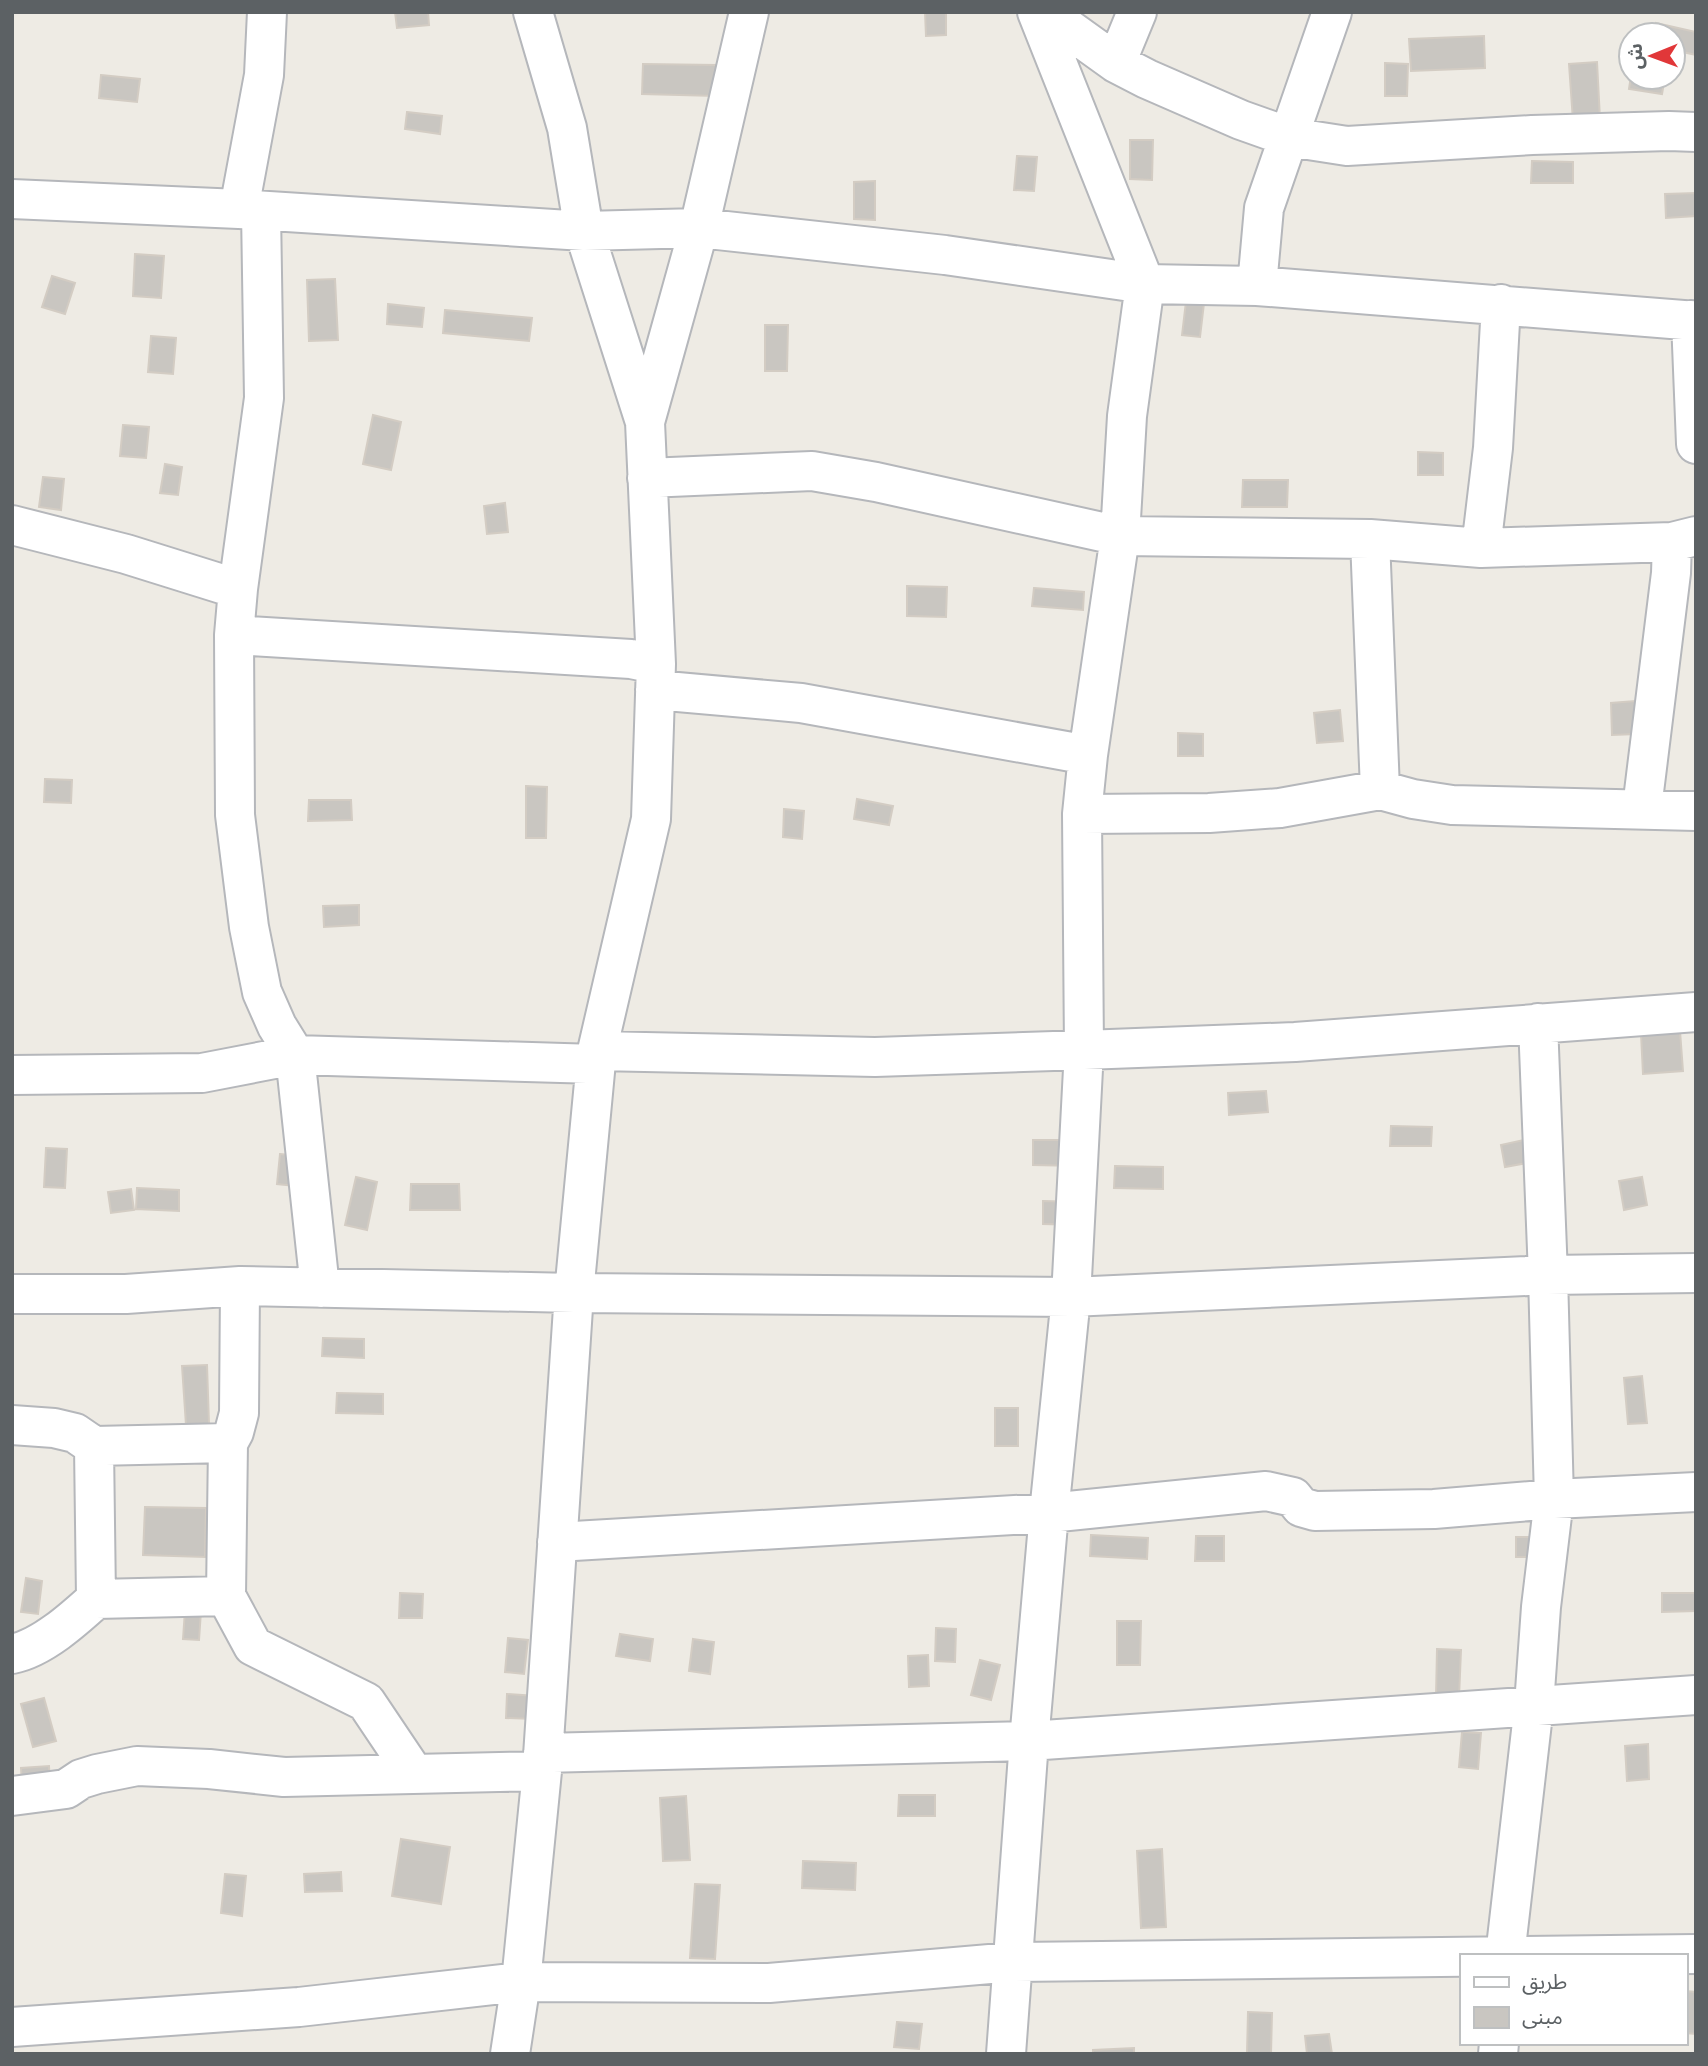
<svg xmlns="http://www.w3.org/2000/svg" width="1708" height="2066" viewBox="0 0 1708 2066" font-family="'Golos Text','Noto Sans Arabic',sans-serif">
  <rect width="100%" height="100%" fill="#eeebe4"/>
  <path fill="#c9c6c1" stroke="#d3ccc3" stroke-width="2" d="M395,12H428L429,25L397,28Z
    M925,12H946V35L926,36Z
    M1656,23L1696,32V55L1673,50V35H1654Z
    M1484,36L1485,68L1411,71L1409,39Z
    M1597,62L1600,119L1573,121L1569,64Z
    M1385,63L1408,64L1407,96H1385Z
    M643,64L717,65L716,96L642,94Z
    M101,75L140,79L137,102L99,98Z
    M1631,76L1665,77L1662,94L1629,89Z
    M407,112L442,116L440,134L405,129Z
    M1130,140H1153L1152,180L1130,179Z
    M1017,156L1037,157L1034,191L1014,190Z
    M1532,161L1573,162V183H1531Z
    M875,181V220L854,219V182Z
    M1696,193V216L1666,218L1665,194Z
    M135,254L164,256L161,298L133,296Z
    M52,276L75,283L65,314L42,307Z
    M335,279L338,340L309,341L307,280Z
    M1187,293L1205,295L1200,337L1182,335Z
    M388,304L424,308L422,327L387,324Z
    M445,310L532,318L529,341L443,333Z
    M765,325H788L787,371H765Z
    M151,336L176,338L173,374L148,372Z
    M373,415L401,422L391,470L363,464Z
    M123,425L149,427L146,458L120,456Z
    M1418,452L1443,453V475H1418Z
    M165,464L182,467L178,495L160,493Z
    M43,477L64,479L61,510L39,507Z
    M1243,480H1288L1287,507H1242Z
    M505,503L508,532L487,534L484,506Z
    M907,586L947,587L946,617L907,616Z
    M1034,588L1084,592L1083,610L1032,606Z
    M1635,701L1637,734L1612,735L1611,703Z
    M1340,710L1343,741L1317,743L1314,713Z
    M1178,733L1203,734V756H1178Z
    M45,779L72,780L71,803L44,802Z
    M526,786L547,787L546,838H526Z
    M857,799L893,806L889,825L854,819Z
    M309,800H351L352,820L308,821Z
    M784,809L804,811L802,839L783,837Z
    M359,905V925L324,927L323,906Z
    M1680,1031L1683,1071L1643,1074L1641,1034Z
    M1266,1091L1268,1112L1229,1115L1228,1093Z
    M1391,1126L1432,1127L1431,1146H1390Z
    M1538,1137L1543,1160L1505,1167L1501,1145Z
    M1033,1140H1079V1166L1033,1165Z
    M46,1148L67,1149L65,1188L44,1187Z
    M280,1154L298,1156L295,1186L277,1184Z
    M1115,1166L1163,1167V1189L1114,1188Z
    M356,1177L377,1182L367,1230L345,1225Z
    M1642,1177L1647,1205L1624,1210L1619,1181Z
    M411,1184H459L460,1210H410Z
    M137,1188L179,1190V1211L136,1209Z
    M131,1189L134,1210L111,1213L108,1192Z
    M1043,1201L1081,1202L1080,1225L1043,1224Z
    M323,1338L364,1339V1358L322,1356Z
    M207,1365L209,1424L186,1425L182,1366Z
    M1642,1376L1647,1423L1628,1424L1624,1378Z
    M337,1393L383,1394V1414L336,1413Z
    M995,1408H1018V1446H995Z
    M145,1507L206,1508L205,1557L143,1555Z
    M1091,1535L1148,1538L1147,1559L1090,1556Z
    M1196,1536H1224V1561H1195Z
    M1516,1537H1557V1557H1516Z
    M26,1578L42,1581L38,1614L21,1612Z
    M400,1593L423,1594L422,1618H399Z
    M1662,1593H1696V1611L1662,1612Z
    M185,1610L201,1611L199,1640L183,1639Z
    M1117,1621H1141L1140,1665H1117Z
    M936,1628L956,1629L955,1662L935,1661Z
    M620,1634L653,1639L650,1661L616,1656Z
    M508,1638L528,1640L524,1674L505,1672Z
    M693,1639L714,1642L710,1674L689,1671Z
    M1437,1649L1461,1650L1459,1698L1436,1697Z
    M928,1655L929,1686L909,1687L908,1656Z
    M980,1660L1000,1665L991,1700L971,1695Z
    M507,1694L536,1696L535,1719L506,1718Z
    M44,1698L56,1741L33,1747L21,1704Z
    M1462,1732L1481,1733L1478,1769L1459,1767Z
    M1648,1744L1649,1779L1627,1781L1625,1746Z
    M49,1766L50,1784L22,1785L21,1768Z
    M899,1795H935V1816H898Z
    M686,1796L690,1860L663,1861L660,1798Z
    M401,1839L450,1847L441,1904L392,1896Z
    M1162,1849L1166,1927L1141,1928L1137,1851Z
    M803,1861L856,1863L855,1890L802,1888Z
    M341,1872L342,1891L305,1892L304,1874Z
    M225,1874L246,1876L242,1916L221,1913Z
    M695,1884L720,1885L715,1959L690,1958Z
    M1685,1991L1696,1992V2034L1685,2033Z
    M1248,2012L1272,2013L1271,2054H1247Z
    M897,2022L922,2024L919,2049L894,2047Z
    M1329,2034L1332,2054H1307L1305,2036Z
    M1134,2048V2054H1093V2050Z"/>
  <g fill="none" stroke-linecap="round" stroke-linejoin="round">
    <defs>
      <path id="minor" d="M1045,12L1116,63L1147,79L1241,120L1289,137L1347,146L1532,135L1669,131L1696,132
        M1116,63L1137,12
        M12,199L239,209L584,231L699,228L945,255L1145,284L1037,12
        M239,209L264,75L267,12
        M261,211L264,398L238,589L234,635L235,815L249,927L262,992L277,1026L295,1055L320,1288
        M1257,286L1696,321
        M1691,320L1696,444
        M645,422L699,228L749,12
        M647,478L812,471L876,482L1120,536L1370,539L1481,548L1672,542L1696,536
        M12,525L126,554L238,589
        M1370,539L1380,790
        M1481,548L1493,448L1501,304
        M234,635L631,659L656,664
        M655,690L801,703L1088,755
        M1642,808L1671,573L1672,542
        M1082,814L1209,813L1280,808L1380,790L1413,799L1452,805L1696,811
        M597,1051L875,1057L1084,1050L1295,1042L1696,1012
        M12,1075L202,1073L295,1055L596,1064
        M12,1294H126L240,1286L574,1293L1071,1297L1548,1275L1696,1273
        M12,1425L54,1428L75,1433L94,1446L228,1443
        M94,1446L96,1599
        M557,1542L1049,1513L1266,1491L1293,1497L1301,1507L1315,1511L1434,1509L1554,1499L1696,1492
        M226,1596L228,1443L234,1432L239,1413L240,1286
        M12,1654C42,1648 74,1619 96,1599L226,1596L253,1646L366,1702L413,1772
        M543,1753L1029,1741L1696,1695
        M12,1796L66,1789L81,1779L97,1774L137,1766L209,1769L284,1777L542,1771
        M1505,1956L1534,1705L1541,1607L1554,1499L1548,1275L1538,1023
        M12,2027L299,2007L521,1982L769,1983L1013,1962L1696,1954
        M510,2054L521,1982L542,1771L574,1293L597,1051L651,819L656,664L645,422L584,231L567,128L533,12
        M1006,2054L1029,1741L1049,1513L1071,1297L1084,1050L1082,814L1088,755L1120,536L1127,416L1145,284L1257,286L1264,208L1332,12
        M1498,2054L1499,2043"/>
    </defs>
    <use href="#minor" stroke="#b5b7bb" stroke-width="42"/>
    <use href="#minor" stroke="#fff" stroke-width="38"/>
  </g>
  <rect width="1708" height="2066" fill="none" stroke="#5c6164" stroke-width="28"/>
  <rect x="1460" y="1954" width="228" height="91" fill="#ffffff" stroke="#bec0c1" stroke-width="2"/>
  <rect x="1474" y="1977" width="35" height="10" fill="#ffffff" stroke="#bec0c1" stroke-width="2"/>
  <text x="1522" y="1989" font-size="21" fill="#5c6164">طريق</text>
  <rect x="1474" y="2007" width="35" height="21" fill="#c9c6c1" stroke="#bec0c1" stroke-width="2"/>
  <text x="1522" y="2024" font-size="21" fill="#5c6164">مبنى</text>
  <g transform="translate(1652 56) rotate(269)"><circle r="33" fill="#ffffff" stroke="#bec0c1" stroke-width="2"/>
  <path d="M0-5L12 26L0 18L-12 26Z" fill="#e13739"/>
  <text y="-10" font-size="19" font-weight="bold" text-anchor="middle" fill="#5c6164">ش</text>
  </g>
</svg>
